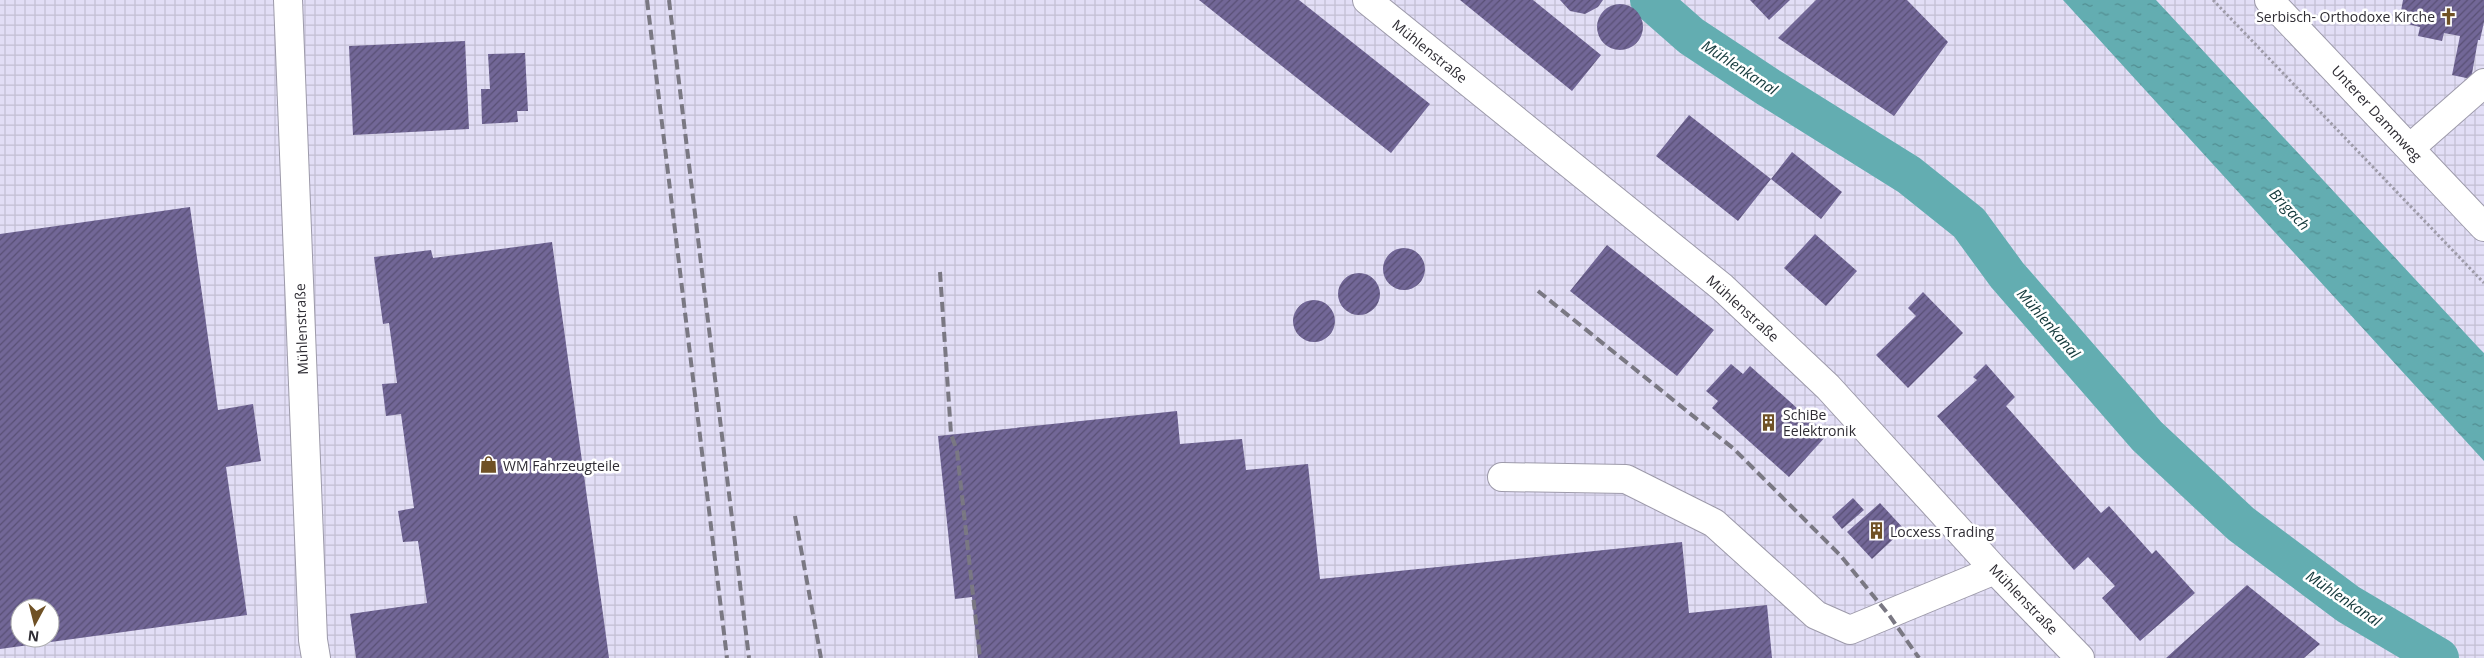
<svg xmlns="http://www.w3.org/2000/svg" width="2484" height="658" viewBox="0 0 2484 658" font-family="'Open Sans',sans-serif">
  <defs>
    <pattern id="industrial-grid" width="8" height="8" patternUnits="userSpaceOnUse" patternTransform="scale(1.25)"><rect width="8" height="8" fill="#e2def6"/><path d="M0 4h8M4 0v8" fill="none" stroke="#c2bfd3"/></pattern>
    <pattern id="water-ripples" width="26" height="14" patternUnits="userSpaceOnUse" patternTransform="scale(1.25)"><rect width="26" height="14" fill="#63adb1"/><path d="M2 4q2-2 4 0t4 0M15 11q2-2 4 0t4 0" fill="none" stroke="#528d91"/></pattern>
    <pattern id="building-hatch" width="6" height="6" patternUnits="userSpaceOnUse" patternTransform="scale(1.25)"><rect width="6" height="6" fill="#726797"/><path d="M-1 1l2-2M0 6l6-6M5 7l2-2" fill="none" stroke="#595075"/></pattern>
  </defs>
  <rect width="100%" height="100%" fill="#f0edff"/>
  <path fill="url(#industrial-grid)" fill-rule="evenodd" d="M0,0H2484V658H0ZM20,608H50V638H20Z"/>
  <path fill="url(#water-ripples)" d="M2063,0H2156L2478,347L2484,353V461Z"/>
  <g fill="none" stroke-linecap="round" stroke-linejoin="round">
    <path stroke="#63adb1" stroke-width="40" d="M1650,0L1691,36L1768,87L1909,175L1969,223L2007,275L2147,436L2241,524L2348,604L2439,658"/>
  </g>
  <path fill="url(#building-hatch)" fill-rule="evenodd" d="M1199,0H1299L1430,104L1391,153Z
    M1460,0H1533L1601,55L1572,91Z
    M1560,0H1603L1598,7L1585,14L1570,11Z
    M1750,0H1790L1769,20Z
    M1816,0H1907L1948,42L1894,116L1778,38Z
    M2403,0H2484V22L2480,40H2478L2471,79L2452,75L2460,36L2444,33L2442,41L2418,36L2420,27L2399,22Z
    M1597 27a23 23 0 1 1 46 0a23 23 0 1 1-46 0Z
    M465,41L469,129L353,135L349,46Z
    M525,53L528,111H517L518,122L482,124L481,89H490L488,54Z
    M1689,115L1771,179L1738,221L1656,156Z
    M1792,152L1842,192L1821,219L1771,179Z
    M190,207L218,410L253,404L261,461L226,467L247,615L0,649V234ZM20,608H50V638H20Z
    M1815,234L1857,271L1826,306L1784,268Z
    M552,242L609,658H356L350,614L427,603L418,541L403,542L398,511L414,508L401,414L386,416L382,384L397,383L389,323L383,324L374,257L431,250L433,258Z
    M1607,245L1714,330L1677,376L1570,291Z
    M1383 269a21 21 0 1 1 42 0a21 21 0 1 1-42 0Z
    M1338 294a21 21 0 1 1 42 0a21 21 0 1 1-42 0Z
    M1923,292L1963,333L1908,388L1876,355L1916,316L1908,308Z
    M1293 321a21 21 0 1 1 42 0a21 21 0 1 1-42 0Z
    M1731,364L1743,374L1750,366L1827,435L1789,477L1712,408L1718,401L1706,391Z
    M1986,364L2015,397L2006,406L2101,513L2109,506L2152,554L2156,550L2195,593L2140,641L2102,598L2115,586L2088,557L2074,570L1937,416L1977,380L1973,377Z
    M1177,411L1180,444L1242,439L1246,470L1308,464L1320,579L1682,542L1689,613L1767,605L1772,658H978L972,597L955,599L938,436Z
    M1853,498L1864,510L1842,529L1832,517Z
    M1880,503L1904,529L1872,559L1847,532Z
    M2247,585L2320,644L2304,658H2166Z"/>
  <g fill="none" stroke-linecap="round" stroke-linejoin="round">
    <defs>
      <path id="minor" d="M288,0L313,640L316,658
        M1367,0L1722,287L1828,387L1995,570L2080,658
        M2269,0L2484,227
        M2410,148L2484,83
        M1502,477L1626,479L1714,523L1816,615L1850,630L1995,570"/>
    </defs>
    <use href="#minor" stroke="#9d9aaa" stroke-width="30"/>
    <path stroke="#9e9ba9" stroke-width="3" stroke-dasharray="2.5 2.5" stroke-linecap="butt" d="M2213,0L2484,283"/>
    <use href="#minor" stroke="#fff" stroke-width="28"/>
    <path stroke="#7a7883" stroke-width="4" stroke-dasharray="10 5" stroke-linecap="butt" d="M647,0L727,658
      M669,0L749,658
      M940,272L951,434L957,451L980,658
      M1538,291L1734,449L1840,555L1889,615L1919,658
      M795,516L821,658"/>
  </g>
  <defs>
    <symbol id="church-bare" viewBox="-9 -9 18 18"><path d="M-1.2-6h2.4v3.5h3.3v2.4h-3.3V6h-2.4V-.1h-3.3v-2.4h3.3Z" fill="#6f5125" stroke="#fff" stroke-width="2.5" paint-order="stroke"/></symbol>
    <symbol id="building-bare" viewBox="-9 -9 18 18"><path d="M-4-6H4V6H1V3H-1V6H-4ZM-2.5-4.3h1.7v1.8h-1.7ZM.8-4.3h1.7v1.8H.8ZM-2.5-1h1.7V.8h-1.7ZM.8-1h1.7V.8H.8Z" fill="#6f5125" stroke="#fff" stroke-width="2.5" paint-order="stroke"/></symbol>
    <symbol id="shop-bare" viewBox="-9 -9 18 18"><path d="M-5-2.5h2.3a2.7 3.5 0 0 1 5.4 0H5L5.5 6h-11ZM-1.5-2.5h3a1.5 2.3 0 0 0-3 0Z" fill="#6f5125" stroke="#fff" stroke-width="2.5" paint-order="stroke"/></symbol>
  </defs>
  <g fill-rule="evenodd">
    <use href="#church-bare" x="2436" y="4" width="25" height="25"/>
    <use href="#building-bare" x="1756" y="410" width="25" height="25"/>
    <use href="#shop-bare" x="476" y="452" width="25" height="25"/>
    <use href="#building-bare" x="1864" y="518" width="25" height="25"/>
  </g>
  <g text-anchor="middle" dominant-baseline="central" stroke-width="5" stroke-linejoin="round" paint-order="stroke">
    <g font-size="14" fill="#2e2c33" stroke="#fff" text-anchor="start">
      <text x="2435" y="16" text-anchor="end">Serbisch- Orthodoxe Kirche</text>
      <text x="1783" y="414">SchiBe<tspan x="1783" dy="16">Eelektronik</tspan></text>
      <text x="503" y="465">WM Fahrzeugteile</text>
      <text x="1890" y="531">Locxess Trading</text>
    </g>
    <g font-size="14" fill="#2e2c33" stroke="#fff">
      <text transform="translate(1430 51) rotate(39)">Mühlenstraße</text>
      <text transform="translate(2377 113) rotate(47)">Unterer Dammweg</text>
      <text transform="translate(1743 308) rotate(42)">Mühlenstraße</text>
      <text transform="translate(301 329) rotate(-92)">Mühlenstraße</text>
      <text transform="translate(2024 599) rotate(46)">Mühlenstraße</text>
    </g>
    <g font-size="15" font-style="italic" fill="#13383a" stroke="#fff">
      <text transform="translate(1740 67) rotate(33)">Mühlenkanal</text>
      <text transform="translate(2290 209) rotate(47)">Brigach</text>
      <text transform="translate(2049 323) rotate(49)">Mühlenkanal</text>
      <text transform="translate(2344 598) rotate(34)">Mühlenkanal</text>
    </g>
  </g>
  <g transform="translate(35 623) rotate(187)"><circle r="24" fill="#ffffff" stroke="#ababad"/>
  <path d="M0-4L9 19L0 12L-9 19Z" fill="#6f5125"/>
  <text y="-8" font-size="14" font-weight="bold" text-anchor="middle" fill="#2e2c33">N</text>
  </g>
</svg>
